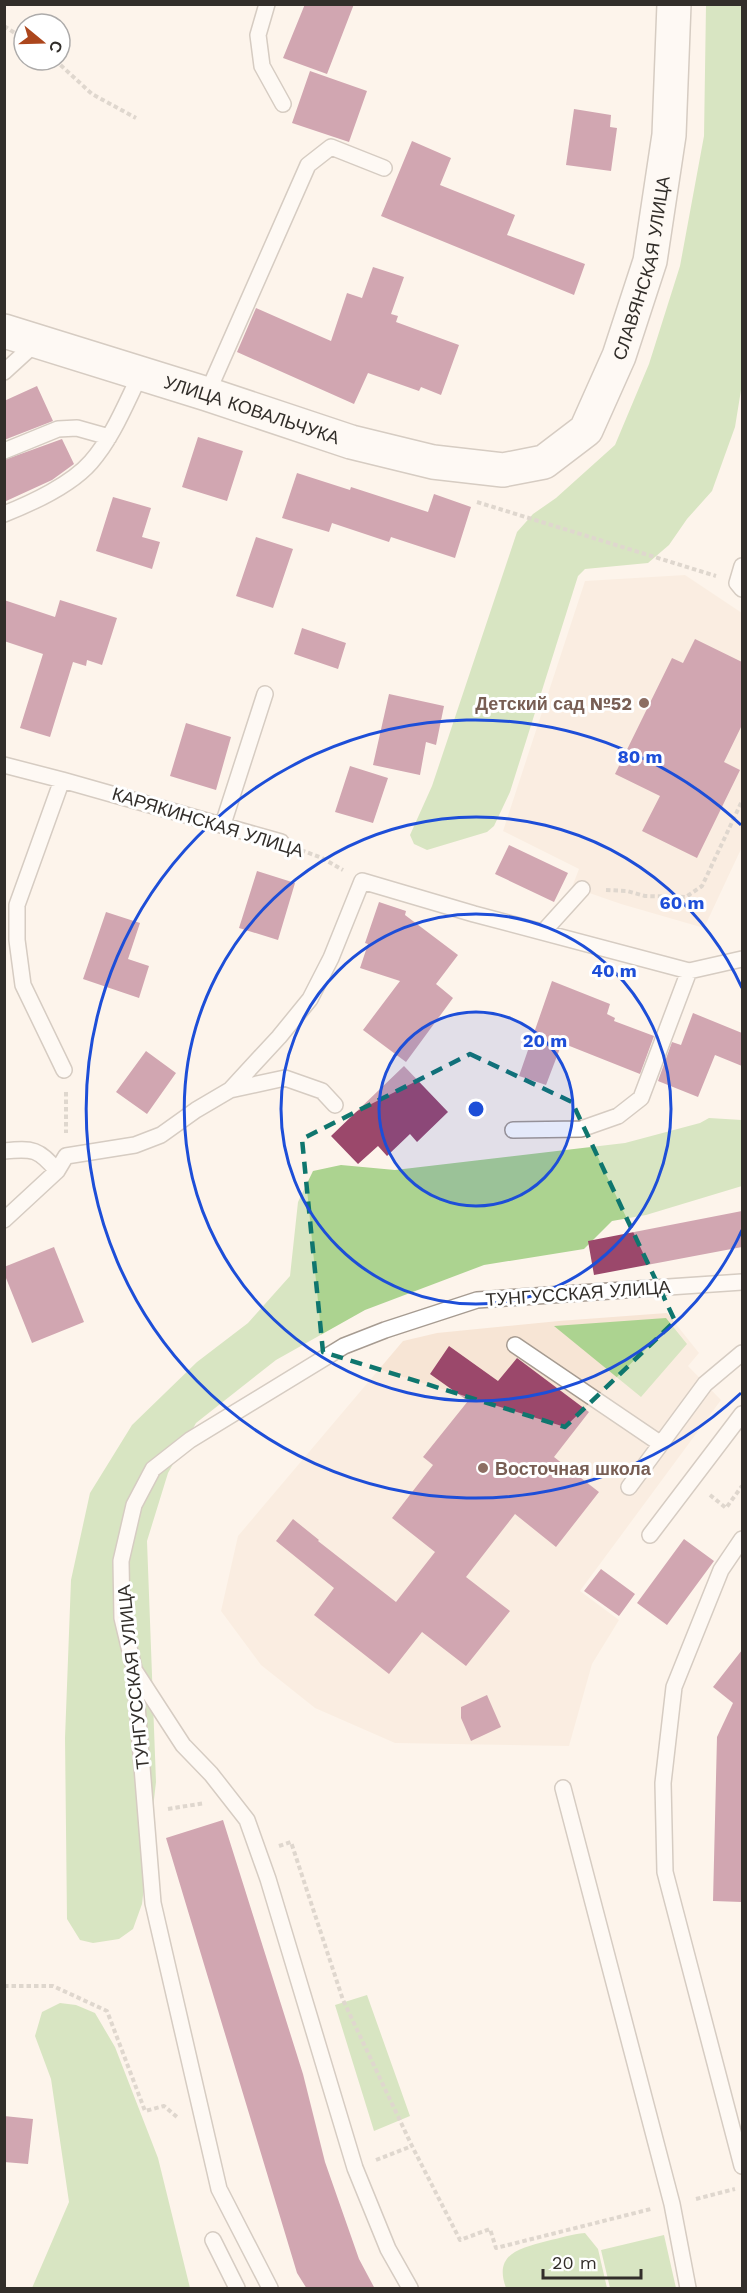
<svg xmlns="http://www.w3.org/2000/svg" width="747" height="2293" viewBox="0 0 747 2293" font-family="'Work Sans',sans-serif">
  <rect width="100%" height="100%" fill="#fdf4eb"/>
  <path fill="#f7e5d5" d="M685,575L742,613V847L704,928L621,904L572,887L579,869L503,831L585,581Z
    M667,1313L699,1353L688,1366L721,1400L580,1591L619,1620L592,1664L569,1746L395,1743L315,1708L261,1665L221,1611L238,1536L403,1341L437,1333L559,1321Z"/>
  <path fill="#acd390" d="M706,5H742V384L735,427L712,491L687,519L669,545L648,563L585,569L578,576L510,792L494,826L487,832L427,850L414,844L410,835L432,786L517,532L533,514L556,498L615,445L649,364L680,266L704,136Z
    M709,1118L742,1120V1186L646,1215L612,1221L584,1249L484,1265L365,1310L276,1360L196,1423L168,1473L147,1541L156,1782L142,1904L133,1929L119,1939L93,1943L80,1940L67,1919L65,1738L71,1580L90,1493L132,1425L197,1362L248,1323L290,1276L298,1202L313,1171L341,1165L395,1170L625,1143L700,1123Z
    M666,1318L687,1344L641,1397L554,1326Z
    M367,1995L410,2116L374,2131L335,2005Z
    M60,2003L76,2005L95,2013L115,2047L158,2158L190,2288H32L69,2202L51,2079L35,2036L42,2012Z
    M585,2233L598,2249L607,2288H506C493,2253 521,2248 547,2241C560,2238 572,2234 585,2233Z
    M664,2235L676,2288H610L601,2250Z"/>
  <path fill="#9b486b" d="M305,4H354L327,74L283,58Z
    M310,71L367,91L349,142L292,123Z
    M574,109L611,115L610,127L617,128L611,171L566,165Z
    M412,141L451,158L440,185L515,215L507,235L585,264L574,295L381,216Z
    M373,267L404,277L391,314L398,316L396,322L459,345L441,395L421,387L419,391L368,373L354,404L237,352L256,308L331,341L347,293L362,298Z
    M37,386L53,421L4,440V401Z
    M198,437L243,451L227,501L182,487Z
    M62,439L74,464L52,480L4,502V460Z
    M297,473L350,490L351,487L428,512L434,494L471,507L455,558L391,537L389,542L332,523L329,532L282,518Z
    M113,497L151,508L142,537L160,542L152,569L96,551Z
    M256,537L293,549L273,608L236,596Z
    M4,600L55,617L60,600L117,618L102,665L87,660L86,666L73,662L50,737L20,728L43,654L4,641Z
    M302,628L346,643L338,669L294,654Z
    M695,639L742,662V725L724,762L740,770L697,858L642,831L660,796L615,774L672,658L683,663Z
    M389,694L444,706L436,745L426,742L420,775L373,765Z
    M186,723L231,737L216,790L170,776Z
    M350,766L388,778L373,823L335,812Z
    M509,845L568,873L554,902L495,874Z
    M257,871L295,883L278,940L239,928Z
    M379,902L406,911L405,915L458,955L436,984L453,998L406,1062L363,1030L400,981L360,968L368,944L365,943Z
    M106,912L140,923L128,959L149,966L139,998L83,979Z
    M552,981L610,1004L607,1014L615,1018L614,1021L654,1036L640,1074L562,1043L546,1085L519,1076Z
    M693,1013L742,1033V1066L715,1055L698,1097L658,1081L672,1042L681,1045Z
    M146,1051L176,1073L147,1114L116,1092Z
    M404,1066L448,1112L417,1142L410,1134L387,1156L378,1146L358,1164L331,1136Z
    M742,1211V1247L594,1275L588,1241Z
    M54,1247L84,1322L32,1343L4,1273V1267Z
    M449,1346L498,1381L517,1358L589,1412L554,1457L599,1492L556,1547L515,1514L466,1577L510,1611L466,1666L422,1632L389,1674L314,1615L334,1588L276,1541L293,1519L319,1540L318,1541L396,1602L435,1552L392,1518L433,1465L423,1457L468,1401L430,1374Z
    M684,1539L714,1561L667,1625L637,1603Z
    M601,1569L635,1594L619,1616L584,1591Z
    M742,1650V1902L713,1901L717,1737L733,1703L713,1687Z
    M487,1695L501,1727L471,1741L461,1718V1707Z
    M223,1820L303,2074L325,2162L359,2259L375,2289H307L297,2273L166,1838Z
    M4,2116L33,2119L28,2164L4,2162Z"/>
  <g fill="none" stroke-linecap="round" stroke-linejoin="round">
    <defs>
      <path id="lane" d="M267,4L258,35L262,66L283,104
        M4,372L38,341
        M207,394L308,165L331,147L384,168
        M4,451L58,429L77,428L109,437
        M4,514C32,503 72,484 91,462C113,437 126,403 141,373
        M742,566L737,583L742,589
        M4,765L62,780L281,842
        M62,780L17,905V940L23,985L64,1070
        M223,824L265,694
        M544,931L582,889
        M230,1090L285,1078L322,1091L335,1105
        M513,1130L581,1129L618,1116L641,1098L689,971
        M4,1151C33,1148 39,1149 57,1171
        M4,1220L57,1171L66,1156L135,1145L161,1135L196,1110L230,1090L279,1037L310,999L331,958L362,881L474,914L689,971L742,959
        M515,1345L661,1444
        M629,1487L705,1384L742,1353
        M650,1535L742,1414
        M742,1539L721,1570L674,1687L663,1783L665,1872L742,2166
        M135,1671L183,1745L211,1774L247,1820L268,1879L355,2168L388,2249L410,2288
        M563,1788L672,2204L688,2288
        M213,2240L237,2288
        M270,2288L219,2189L153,1903L134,1668L122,1618L121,1561L134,1505L153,1469L190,1440L344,1346L385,1330L477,1300L742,1282"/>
      <g id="secondary">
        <path id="s1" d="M4,331L207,394L351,442L433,462L503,470L544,462L586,430L619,356L650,261L669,135L674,4"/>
      </g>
    </defs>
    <use href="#lane" stroke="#a69b91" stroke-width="18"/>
    <use href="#secondary" stroke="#a69b91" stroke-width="36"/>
    <path stroke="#bbb3ac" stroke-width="4" stroke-dasharray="4.5 3" stroke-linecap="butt" d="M4,26L24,39
      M55,60L92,94L136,118
      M477,502L716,576
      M301,850L322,858L343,870
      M606,890L627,891L645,896L686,897L702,886L742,801
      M66,1092V1133
      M710,1495L726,1508L742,1486
      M168,1809L205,1803
      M279,1846L291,1842L343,2000L412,2146L460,2240L490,2229L496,2248L651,2209
      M4,1986H53L107,2011L145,2111L164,2106L177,2117
      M376,2160L412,2146
      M696,2199L735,2189"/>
    <use href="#lane" stroke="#fff" stroke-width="15"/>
    <use href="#secondary" stroke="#fff" stroke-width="33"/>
  </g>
  <path d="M0 0H747V2293H0ZM470,1054L572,1102L675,1321L565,1427L323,1352L302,1139Z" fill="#fdf4eb" fill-opacity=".55" fill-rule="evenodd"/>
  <path fill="none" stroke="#0f766e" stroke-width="4.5" stroke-dasharray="12 8" stroke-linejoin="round" d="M470,1054L572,1102L675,1321L565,1427L323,1352L302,1139Z"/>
  <circle cx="476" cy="1109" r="97" fill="#1d4ed8" fill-opacity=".12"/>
  <g fill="none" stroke="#1d4ed8" stroke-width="3">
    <circle cx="476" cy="1109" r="97"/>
    <circle cx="476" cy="1109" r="195"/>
    <path d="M742 1230A292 292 0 1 1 742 988"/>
    <path d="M741 1393A389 389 0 1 1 741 825"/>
  </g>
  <g fill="#8d6e63" stroke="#fff" stroke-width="2">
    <circle cx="644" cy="703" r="6"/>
    <circle cx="483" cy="1468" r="6"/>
  </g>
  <g text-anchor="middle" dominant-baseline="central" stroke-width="6" stroke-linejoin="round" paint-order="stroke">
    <g font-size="18" fill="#322e2a" stroke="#fff">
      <text stroke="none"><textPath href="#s1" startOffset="786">СЛАВЯНСКАЯ УЛИЦА</textPath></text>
      <text stroke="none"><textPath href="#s1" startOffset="260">УЛИЦА КОВАЛЬЧУКА</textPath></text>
      <text transform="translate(208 822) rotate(17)">КАРЯКИНСКАЯ УЛИЦА</text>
      <text transform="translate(578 1293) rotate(-4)">ТУНГУССКАЯ УЛИЦА</text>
      <text transform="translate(133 1677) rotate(-96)">ТУНГУССКАЯ УЛИЦА</text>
    </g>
    <g font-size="18" font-weight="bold" fill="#785e54" stroke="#fff" text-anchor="end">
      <text x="632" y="703">Детский сад №52</text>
      <text x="495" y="1468" text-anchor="start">Восточная школа</text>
    </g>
  </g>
  <circle cx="476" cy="1109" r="9" fill="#1d4ed8" stroke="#fff" stroke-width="3"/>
  <g font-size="18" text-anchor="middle" font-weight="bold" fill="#1d4ed8" stroke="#fff" stroke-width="6" stroke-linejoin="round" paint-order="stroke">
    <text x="640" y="763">80 m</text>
    <text x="682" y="909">60 m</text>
    <text x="614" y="977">40 m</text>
    <text x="545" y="1047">20 m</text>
  </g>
  <rect width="747" height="2293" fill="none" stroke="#322e2a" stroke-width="12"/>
  <g transform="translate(42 42) rotate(109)"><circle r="28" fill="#ffffff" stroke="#adabaa" stroke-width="1.5"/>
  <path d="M0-4.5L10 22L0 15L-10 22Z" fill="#ac461c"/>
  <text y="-9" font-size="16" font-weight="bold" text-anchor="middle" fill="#322e2a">С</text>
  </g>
  <path d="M543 2269v9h98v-9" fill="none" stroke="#322e2a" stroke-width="3"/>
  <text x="552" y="2269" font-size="18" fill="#322e2a" stroke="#ffffff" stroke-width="4.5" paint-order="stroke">20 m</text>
</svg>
